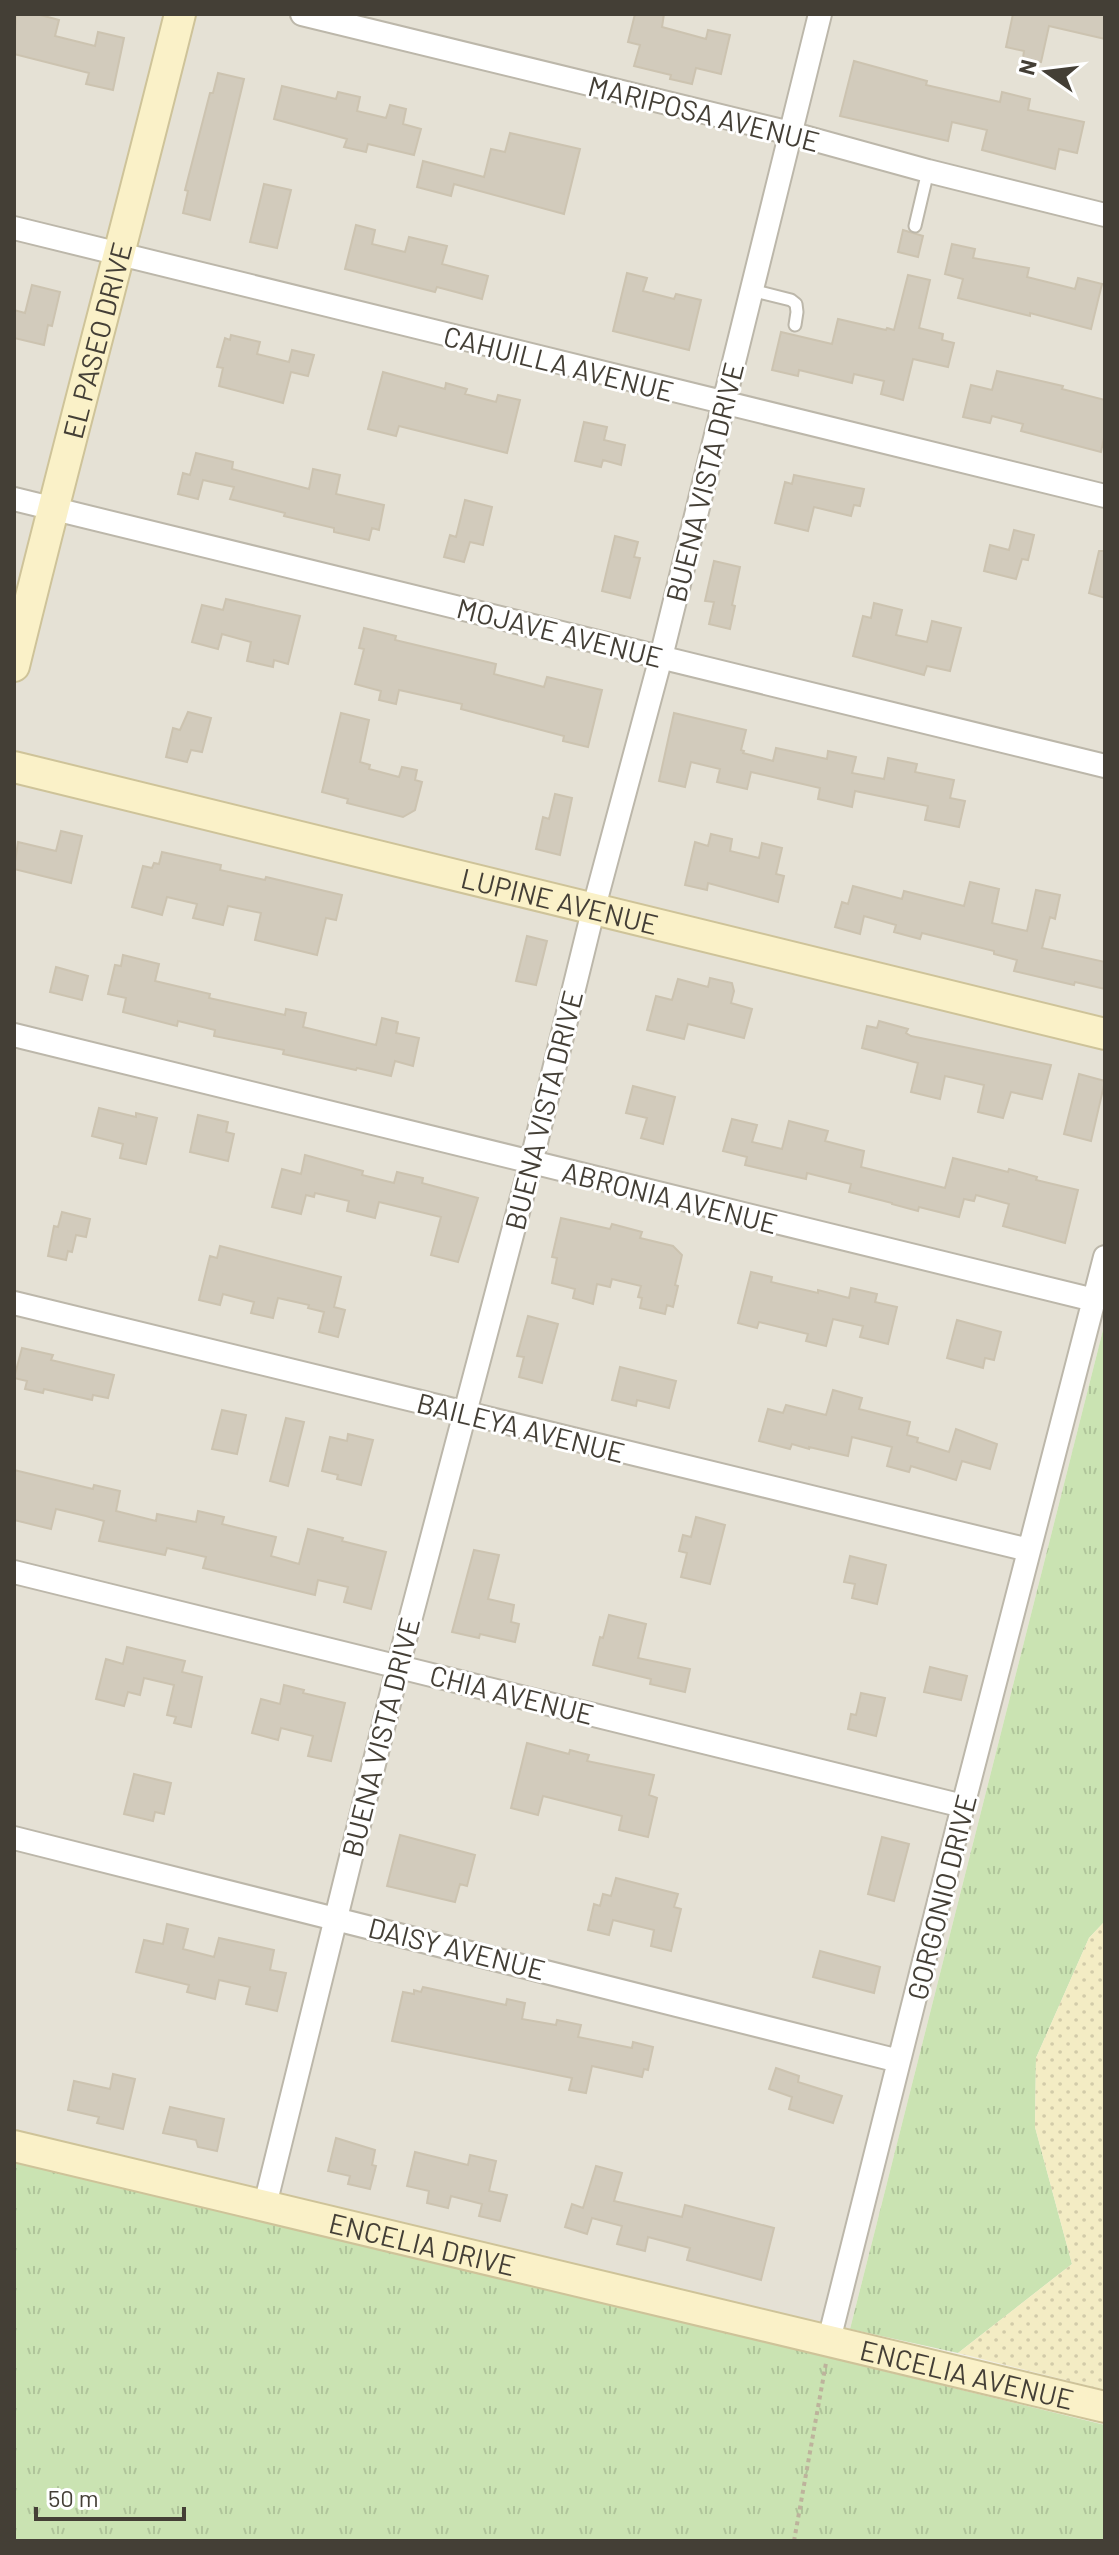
<svg xmlns="http://www.w3.org/2000/svg" width="1119" height="2555" viewBox="0 0 1119 2555" font-family="Barlow,sans-serif">
  <defs>
    <pattern id="grass-tufts" width="24" height="20" patternUnits="userSpaceOnUse" patternTransform="scale(2)"><rect width="24" height="20" fill="#cae3b2"/><path d="M3 7l-1-3M5 7V3M7 7l1-3M15 17l-1-3M17 17v-4M19 17l1-3" fill="none" stroke="#afc49a"/></pattern>
    <pattern id="sand-dots" width="8" height="8" patternUnits="userSpaceOnUse" patternTransform="scale(2)"><rect width="8" height="8" fill="#f3ecc4"/><path d="M2 2h.1M6 6h.1" fill="none" stroke="#d2cba9" stroke-width="1.8" stroke-linecap="round"/></pattern>
  </defs>
  <rect width="100%" height="100%" fill="#f2efe6"/>
  <path fill="#e5e1d5" d="M14,14H1105V1322L850,2329L807,2351L14,2159Z"/>
  <path fill="url(#grass-tufts)" d="M1105,1322V1921L1089,1938L1036,2058L1035,2127L1072,2264L958,2353L850,2329Z
    M14,2159L1105,2425V2541H14Z"/>
  <path fill="url(#sand-dots)" d="M1105,1921V2390L958,2353L1072,2264L1035,2127L1036,2058L1089,1938Z"/>
  <path fill="#d2cbbc" stroke="#ccc3b0" stroke-width="2" d="M16,14H37L59,20L55,36L95,46L98,32L124,38L113,90L86,84L89,73L14,54Z
    M635,14H664L662,27L706,39L708,30L730,35L721,74L696,68L692,84L670,79L671,75L634,66L640,45L628,42Z
    M1013,14H1105V39L1049,26L1041,62L1023,58L1024,51L1006,47Z
    M854,61L927,81L926,85L1000,102L1002,92L1030,99L1028,110L1084,122L1077,153L1059,149L1055,169L982,150L987,130L952,122L948,141L840,116Z
    M218,73L244,79L210,220L183,213L188,191L185,190L210,93H213Z
    M282,86L336,99L338,92L360,97L357,111L386,118L390,105L406,109L403,124L421,129L414,155L368,144L366,152L344,147L347,139L274,119Z
    M510,133L580,149L564,214L454,184L451,196L417,187L423,161L484,177L491,149L505,152Z
    M264,184L291,190L277,248L250,242Z
    M356,225L375,230L372,244L405,252L409,237L447,246L442,264L488,276L482,299L437,287L435,292L345,269Z
    M903,230L923,236L918,257L898,252Z
    M952,244L975,249L973,258L1029,268L1027,277L1075,289L1078,278L1102,284L1091,329L1030,313V316L958,298L963,279L945,274Z
    M627,273L647,278L643,291L674,299L676,294L701,300L689,350L613,331Z
    M908,275L930,280L919,328L943,334L942,340L954,343L948,367L913,359L903,400L881,394L884,381L854,374L852,383L799,370L798,376L772,370L781,332L832,344L838,319L886,330L887,328L894,330Z
    M32,285L60,292L52,326L48,325L44,345L14,338V310L25,313Z
    M231,335L260,342L257,354L289,362L292,350L314,355L308,376L291,372L283,403L219,386L223,368L217,367L225,338L230,340Z
    M997,371L1063,386L1062,389L1105,400V433L1101,452L1021,431L1023,424L992,416L990,423L963,417L971,385L992,390Z
    M383,372L445,389L446,383L467,389L465,394L496,402L498,395L520,400L507,453L399,426L396,436L368,429Z
    M584,422L607,427L604,440L625,445L621,465L603,460L601,467L575,461Z
    M196,453L233,462L232,469L309,489L313,469L340,475L336,494L384,505L379,530L372,528L369,540L334,532V528L284,516L285,513L230,499L234,487L203,480L198,499L178,494L183,473L190,475Z
    M794,475L864,489L860,506L854,505L851,516L814,507L808,531L775,523L785,482L792,484Z
    M465,500L492,507L483,545L470,542L464,562L444,557L450,535L456,537Z
    M1014,530L1034,535L1028,560L1022,559L1016,579L984,571L990,545L1009,550Z
    M615,536L638,542L634,557L640,558L630,598L602,591Z
    M1099,551H1105V598L1089,593Z
    M714,561L740,567L732,605L735,606L730,629L709,624L714,602L705,601Z
    M226,599L300,616L288,664L274,660L273,667L247,661L251,642L222,634L218,649L192,642L202,605L223,610Z
    M874,603L902,610L896,635L927,642L932,621L961,628L950,671L927,666L924,675L853,656L863,616L871,618Z
    M364,628L396,636L395,640L496,664L494,674L544,687L547,677L602,690L588,747L563,741L564,736L461,709L462,704L399,690L396,704L379,700L381,691L355,684L364,649L359,648Z
    M188,712L211,718L202,752L191,750L187,762L166,757L173,728L180,730Z
    M341,713L369,720L360,762L370,765L369,769L399,777L402,767L417,770L415,780L422,782L415,810L403,817L347,803L348,799L322,792Z
    M674,713L746,730L741,750L744,751L743,753L773,761L776,748L827,759L828,751L856,757L852,773L884,779L888,758L917,764L915,772L954,780L950,798L965,801L959,827L925,820L928,806L855,791L852,807L818,799L820,788L751,772L747,789L717,782L720,769L691,762L685,787L659,781Z
    M555,794L572,798L560,855L536,849L543,817L549,819Z
    M61,831L82,836L71,883L14,869L18,842L56,851Z
    M711,834L732,839L730,851L759,858L762,843L782,848L776,874L784,876L778,902L708,883L707,890L685,885L695,842L708,846Z
    M162,852L221,865L220,870L265,880L266,877L342,895L336,920L326,918L317,955L255,940L261,913L228,906L223,925L193,918L197,904L167,897L162,915L132,907L143,866L152,868L154,863L159,864Z
    M970,882L999,889L992,923L1027,931L1036,890L1060,895L1055,919L1050,917L1042,948L1105,962V989L1075,982L1074,985L1014,971L1017,960L994,954V951L922,933L920,939L894,932L896,925L864,916L860,934L835,927L842,902L848,904L853,886L902,899L904,891L964,906Z
    M527,936L547,941L536,985L516,981Z
    M123,955L159,964L155,981L210,994L209,998L285,1015L286,1009L306,1013L303,1027L376,1045L382,1018L398,1022L396,1033L419,1038L413,1066L395,1061L391,1076L357,1068L356,1070L283,1054L284,1050L214,1036L215,1030L178,1021L177,1026L123,1012L126,998L108,994L115,965L121,966Z
    M56,967L88,976L82,1000L50,992Z
    M710,978L732,983L734,991L731,1003L752,1009L744,1038L688,1024L684,1039L647,1030L656,996L672,1000L678,979L708,987Z
    M879,1021L908,1029L906,1033L911,1036L1051,1065L1042,1099L1011,1092L1003,1118L978,1112L984,1085L945,1076L940,1099L911,1092L918,1063L862,1048L867,1026L877,1028Z
    M1079,1074L1105,1081L1091,1141L1064,1134Z
    M633,1086L675,1097L663,1144L641,1138L647,1118L626,1113Z
    M99,1108L136,1117V1113L157,1118L146,1164L120,1158L123,1144L92,1136Z
    M198,1115L228,1122L226,1132L234,1134L228,1161L190,1152Z
    M732,1119L757,1125L752,1142L782,1149L789,1121L828,1131L825,1141L864,1151L861,1167L945,1188L953,1158L1008,1172L1009,1169L1037,1177L1036,1180L1078,1190L1065,1243L1003,1226L1009,1204L976,1195L974,1201L964,1199L959,1217L919,1207L918,1211L892,1204V1203L849,1192L851,1184L807,1173L806,1179L745,1165L747,1157L723,1151Z
    M305,1155L363,1171L362,1175L394,1183L397,1172L423,1178L422,1183L478,1198L458,1262L431,1255L441,1217L379,1202L375,1218L347,1211L349,1201L315,1193L314,1197L306,1195L301,1214L272,1207L282,1169L301,1174Z
    M62,1212L90,1219L86,1237L76,1235L72,1252L68,1251L66,1260L48,1256L54,1226L58,1227Z
    M561,1218L610,1229L612,1224L642,1232L640,1238L673,1246L682,1255L675,1285L678,1286L673,1307L667,1305L665,1314L640,1308L642,1298L638,1297L641,1286L612,1279L610,1287L597,1284L593,1304L573,1298L575,1289L552,1283L557,1258L552,1257Z
    M220,1246L341,1277L334,1307L345,1310L338,1337L319,1332L324,1312L308,1308L309,1305L278,1298L273,1318L251,1313L254,1302L223,1294L220,1305L199,1300L210,1256L217,1258Z
    M751,1272L772,1277L771,1282L818,1293V1290L849,1298L851,1288L877,1294L875,1302L897,1307L888,1344L860,1337L863,1326L833,1319L826,1346L806,1341L808,1334L759,1322L757,1328L738,1323Z
    M528,1316L558,1324L542,1383L519,1377L524,1357L517,1356Z
    M957,1320L1001,1332L994,1360L985,1358L983,1368L947,1358Z
    M22,1348L53,1355L51,1360L114,1375L108,1398L93,1395L92,1400L44,1389L43,1393L25,1389L27,1381L14,1378Z
    M620,1367L676,1381L669,1408L637,1400L636,1406L612,1400Z
    M833,1390L862,1398L859,1409L910,1422L907,1435L918,1438L917,1442L949,1452L956,1429L997,1444L990,1469L962,1461L956,1480L911,1466L909,1472L887,1466L892,1447L852,1437L848,1456L809,1447V1449L792,1444L790,1449L759,1441L768,1409L783,1413L786,1405L826,1415Z
    M222,1410L246,1415L237,1454L212,1449Z
    M286,1418L304,1422L288,1486L270,1481Z
    M348,1434L373,1440L361,1485L337,1479L338,1475L322,1471L330,1437L347,1441Z
    M14,1470L93,1489L94,1485L120,1491L116,1511L156,1521L157,1514L196,1522L198,1511L224,1517L222,1524L276,1537L271,1556L299,1564L308,1529L343,1538L342,1541L386,1552L371,1609L344,1602L348,1587L318,1580L315,1595L203,1568L206,1557L167,1548L165,1555L99,1541L104,1521L86,1516L56,1509L51,1529L14,1520Z
    M696,1517L725,1525L710,1584L681,1577L687,1553L679,1551L683,1535L691,1537Z
    M474,1550L499,1555L488,1599L514,1605L511,1622L519,1624L515,1642L480,1634L479,1638L452,1632Z
    M850,1556L886,1565L877,1604L852,1598L855,1584L844,1582Z
    M609,1615L646,1624L638,1658L690,1669L685,1692L650,1684L651,1679L593,1665L600,1637L603,1638Z
    M127,1647L185,1661L182,1672L202,1677L191,1727L174,1723L176,1717L167,1715L174,1685L144,1678L140,1695L128,1692L124,1706L96,1699L106,1659L123,1664Z
    M930,1667L967,1676L961,1700L924,1692Z
    M284,1685L304,1690L303,1693L345,1703L331,1761L308,1756L313,1736L281,1728L278,1740L252,1733L261,1699L280,1704Z
    M861,1693L885,1698L876,1736L848,1729L851,1714L856,1715Z
    M527,1743L569,1754L570,1750L589,1755L587,1761L654,1775L649,1795L657,1798L648,1837L619,1830L622,1816L543,1796L538,1815L511,1808Z
    M134,1774L171,1783L164,1814L155,1812L153,1821L124,1814Z
    M400,1835L475,1855L467,1886L460,1884L455,1902L387,1886Z
    M882,1837L909,1844L894,1901L868,1894Z
    M616,1878L678,1894L674,1907L681,1909L671,1951L651,1946L654,1930L613,1920L609,1935L588,1930L594,1904L600,1906L603,1894L611,1896Z
    M167,1924L188,1929L183,1949L214,1957L219,1938L274,1950L270,1970L286,1973L277,2011L246,2004L250,1987L219,1980L215,1999L187,1992L189,1985L136,1972L144,1940L163,1944Z
    M820,1951L880,1967L874,1993L813,1977Z
    M423,1987L506,2005L507,1999L525,2003L522,2019L556,2025L557,2020L581,2025L578,2037L632,2048L633,2042L653,2047L648,2070L644,2069L642,2077L592,2066L586,2093L569,2090L572,2078L392,2041L403,1992L414,1994V1990L421,1992Z
    M776,2068L799,2076L798,2082L842,2096L833,2123L789,2109L792,2097L769,2089Z
    M113,2074L135,2079L123,2129L97,2123L99,2117L68,2110L74,2081L110,2089Z
    M170,2107L224,2119L217,2151L198,2147L196,2140L163,2133Z
    M336,2138L375,2150L372,2165L376,2166L370,2189L348,2184L350,2176L328,2171Z
    M415,2152L468,2165L470,2155L496,2161L489,2191L507,2195L500,2221L479,2216L482,2204L451,2196L448,2208L427,2203L429,2191L407,2186Z
    M596,2166L622,2173L614,2201L682,2217L685,2205L774,2228L761,2280L687,2260L690,2248L648,2237L645,2251L617,2244L622,2226L592,2218L587,2234L565,2227L572,2204L583,2208Z"/>
  <g fill="none" stroke-linecap="round" stroke-linejoin="round">
    <defs>
      <path id="lane" d="M915,226L928,171
        M751,290L791,300L796,304L797,312L795,325"/>
      <path id="street" d="M302,14L790,133L928,171L1105,215
        M14,228L1105,496
        M14,499L1105,766
        M14,1035L1094,1300
        M14,1303L1029,1550
        M14,1572L963,1806
        M14,1838L899,2061
        M265,2205L402,1651L531,1163L594,907L661,657L820,14
        M829,2340L963,1806L1105,1257"/>
      <g id="secondary">
        <path id="s1" d="M14,666C67,448 126,232 180,14"/>
        <path id="s2" d="M14,767L1105,1034"/>
        <path id="s3" d="M14,2146L1105,2407"/>
      </g>
    </defs>
    <use href="#lane" stroke="#bcb7aa" stroke-width="15"/>
    <use href="#street" stroke="#bcb7aa" stroke-width="26"/>
    <use href="#secondary" stroke="#cec399" stroke-width="34"/>
    <path stroke="#bdb39c" stroke-width="4" stroke-dasharray="4 4" stroke-linecap="butt" d="M794,2541L826,2363"/>
    <use href="#lane" stroke="#fff" stroke-width="11"/>
    <use href="#street" stroke="#fff" stroke-width="22"/>
    <use href="#secondary" stroke="#faf1c8" stroke-width="30"/>
  </g>
  <g text-anchor="middle" dominant-baseline="central" stroke-width="6" stroke-linejoin="round" paint-order="stroke">
    <g font-size="28" fill="#443f36" stroke="#fff">
      <text transform="translate(704 113) rotate(14)">MARIPOSA AVENUE</text>
      <text stroke="none"><textPath href="#s1" startOffset="336">EL PASEO DRIVE</textPath></text>
      <text transform="translate(559 363) rotate(14)">CAHUILLA AVENUE</text>
      <text transform="translate(704 482) rotate(-76)">BUENA VISTA DRIVE</text>
      <text transform="translate(560 632) rotate(14)">MOJAVE AVENUE</text>
      <text stroke="none"><textPath href="#s2" startOffset="562">LUPINE AVENUE</textPath></text>
      <text transform="translate(543 1110) rotate(-76)">BUENA VISTA DRIVE</text>
      <text transform="translate(670 1197) rotate(14)">ABRONIA AVENUE</text>
      <text transform="translate(521 1427) rotate(14)">BAILEYA AVENUE</text>
      <text transform="translate(512 1694) rotate(14)">CHIA AVENUE</text>
      <text transform="translate(380 1737) rotate(-76)">BUENA VISTA DRIVE</text>
      <text transform="translate(941 1897) rotate(-76)">GORGONIO DRIVE</text>
      <text transform="translate(457 1948) rotate(14)">DAISY AVENUE</text>
      <text stroke="none"><textPath href="#s3" startOffset="420">ENCELIA DRIVE</textPath></text>
      <text stroke="none"><textPath href="#s3" startOffset="980">ENCELIA AVENUE</textPath></text>
    </g>
  </g>
  <rect width="1119" height="2555" fill="none" stroke="#443f36" stroke-width="32"/>
  <g transform="translate(1047 72) rotate(284)" stroke="#ffffff" stroke-width="6" paint-order="stroke">
  <path d="M0-6L14 30L0 20L-14 30Z" fill="#443f36"/>
  <text y="-12" font-size="22" font-weight="bold" text-anchor="middle" fill="#443f36">N</text>
  </g>
  <path d="M36 2507v12h148v-12" fill="none" stroke="#443f36" stroke-width="4"/>
  <text x="48" y="2507" font-size="24" fill="#443f36" stroke="#ffffff" stroke-width="6" paint-order="stroke">50 m</text>
</svg>
